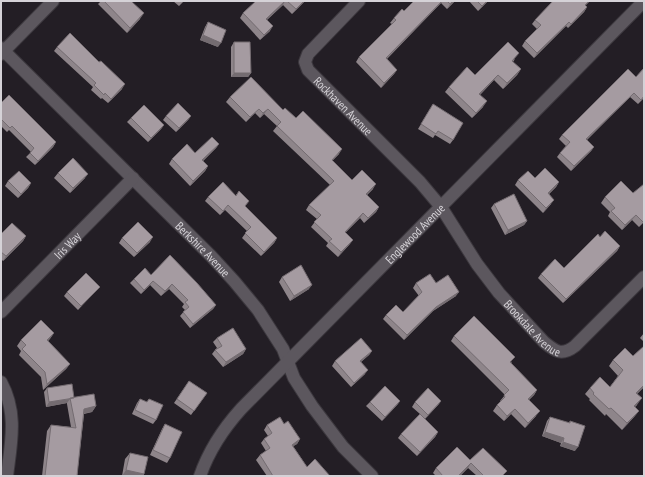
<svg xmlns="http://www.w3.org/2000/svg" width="645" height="477" viewBox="0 0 645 477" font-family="'PT Sans Narrow',sans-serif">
  <rect width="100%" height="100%" fill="#231e25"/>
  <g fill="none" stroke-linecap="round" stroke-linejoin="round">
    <defs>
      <g id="minor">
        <path id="s1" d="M359,1L308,54L305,62L308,70L420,182L441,207L477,264L499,293L544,342C556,352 562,356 575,346L644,277"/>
        <path id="s2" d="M1,48L211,256L234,281L258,310L283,349L294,378L312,406L343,447L372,476"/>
        <path d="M1,54L53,1"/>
        <path id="s3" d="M1,312L133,178"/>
        <path d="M1,382C18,413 11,443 7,476"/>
        <path id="s4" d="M200,476C209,450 223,429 241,409L644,1"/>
      </g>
    </defs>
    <use href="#minor" stroke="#3c383e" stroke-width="14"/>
    <use href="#minor" stroke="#5c575e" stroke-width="12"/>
  </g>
  <path fill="#8e858a" d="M101,1H131L140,19L127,33L98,4Z
    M173,1H184L179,6Z
    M256,1H305L292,14L283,5L267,20L270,31L260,40L240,18L243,13Z
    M414,1H455L447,9L441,3L387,59L397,70L394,74L381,88L356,62L359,57L392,24L390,23L394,18L404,11Z
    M469,1H488L478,11Z
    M553,1H590L585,6L587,7L584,12L568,28L566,26L534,58L522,46L525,41L537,29L532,24L535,20Z
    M208,22L218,47L200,40L205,27Z
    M234,42L251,73L248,77H231V47Z
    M57,47L122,89L108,103L102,98L101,99L91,90L93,87L54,51Z
    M515,59L513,62L521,69L517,75L503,89L494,80L480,95L483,107L472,118L445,92L449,87L475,75Z
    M644,68V98L638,104L630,97L587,140L594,147L591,151L571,171L557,157L560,153L566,146L559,139L562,135L636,77Z
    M230,97L283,110L296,118L339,154L332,161L352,180L373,189L367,195L379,207L376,212L364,223L360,218L345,233L353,240L349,245L338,257L326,246L328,243L311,227L317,219L306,210L309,205L330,185L273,131L277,126L264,114L260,118L255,113L246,122L226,102Z
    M1,103L56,142L53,147L35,165L26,157L31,152L9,130L7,132L1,126Z
    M430,109L453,140L450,144L435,135L433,138L418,129Z
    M166,116H191L188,120L176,132L163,120Z
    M131,118L164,125L161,129L148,142L127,122Z
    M219,144L216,148L203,161L208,166L205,171L190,186L169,164L172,159L195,153Z
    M58,173L85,178L70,193L54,178Z
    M535,178L559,182L556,187L549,194L551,204L543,213L515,185L518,180Z
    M8,181L31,183L28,188L18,198L5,186Z
    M621,181L644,222L639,227L632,220L622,230L608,216L610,212L601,203L605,197Z
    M239,191L245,206L277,238L274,243L261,256L242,238L247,231L225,210L220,215L205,201L208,197L236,195Z
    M494,204L527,221L524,225L505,235L491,208Z
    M1,234L26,236L23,241L3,261L1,259Z
    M600,237L620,246L617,251L563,303L538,278L541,274L564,268Z
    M122,238L150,242L134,257L119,243Z
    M151,275L216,305L213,309L190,328L180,316L185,310L182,307L184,304L169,289L161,296L150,285L141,294L130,283L134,279Z
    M282,277L309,289L290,301L279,282Z
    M416,283H436L456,296L433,311L404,340L383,319L386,315L403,312L419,296L413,288Z
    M100,287L96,291L78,310L64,296L67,292Z
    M54,333L48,341L70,364L66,369L43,390L41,377L19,355L21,351L17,346L21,340Z
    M644,333V342L640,338Z
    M454,336L512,362L511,363L537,390L534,395L529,400L536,416L525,428L511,414L504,421L493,411L497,405L501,401H500L505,395L451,341Z
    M217,338L246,349L243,354L223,367L212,354L215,350L217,348L213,342Z
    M644,346V387L637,394V405L635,407L639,411L634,417L622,430L606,414L605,416L589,400L590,399L585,394L590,388L610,387L618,376L609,366L613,360L633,356Z
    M372,351L369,355L361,362L365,374L351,387L332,366L335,361Z
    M189,381L207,393L191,415L174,403Z
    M47,388L96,406L92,412L84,414L77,476H42L47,431L51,425L71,427L67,404V403L46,407L44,392Z
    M140,399L147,402L149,399L156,420L153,424L132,414L137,403Z
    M400,401L397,405L382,421L366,406L370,402Z
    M441,401L438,405L425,419L438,432L435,437L417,456L398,438L401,434L420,414L412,407L415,402Z
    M550,417L569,423L570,421L575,451L560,446L561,443L542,436L547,421Z
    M165,424L170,458L167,463L150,455L162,429Z
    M284,424L300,439L297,444L293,446L307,467L330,476H267L256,460L260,455L266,451L261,443L264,439L268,436L264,430L267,425Z
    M130,453L144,474L143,476H122L125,459Z
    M470,460L503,476H477L468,468L460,476H436L433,473L436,468Z"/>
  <path fill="#746c71" d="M285,1L283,5L263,23L266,19Z
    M304,1H305L292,14L296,9Z
    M442,1H443L441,3L382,63L386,58Z
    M453,1H455L447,9L450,4Z
    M487,1H488L478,11L482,6Z
    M587,7L584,12L568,28L571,24Z
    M144,13L140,19L127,33L130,28Z
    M569,22L566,26L534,58L537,53Z
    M273,26L270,31L260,40L264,35Z
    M203,35L221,43L218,47L200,40Z
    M521,69L517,75L503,89L507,83Z
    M397,70L394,74L381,88L384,83Z
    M234,73H251L248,77H231Z
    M498,75L494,80L475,100L479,94Z
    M125,84L122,89L108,103L111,99Z
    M634,93L630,97L583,143L586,139Z
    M487,101L483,107L472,118L476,113Z
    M268,109L264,114L260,118L263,113Z
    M191,116L188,120L176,132L179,128Z
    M164,125L161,129L148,142L151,138Z
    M56,142L53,147L35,165L38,161Z
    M219,144L216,148L199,165L202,160Z
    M594,147L591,151L571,171L574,166Z
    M342,149L339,154L328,165L332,160Z
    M208,166L205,171L190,186L193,181Z
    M88,174L85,178L70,193L73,188Z
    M559,182L556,187L545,198L548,193Z
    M31,183L28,188L18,198L21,194Z
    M376,184L373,189L363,199L366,194Z
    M554,200L551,204L543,213L546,208Z
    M379,207L376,212L364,223L368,218Z
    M363,213L360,218L341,237L345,232Z
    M636,215L632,220L622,230L625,225Z
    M527,221L524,225L505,235L508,230Z
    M26,236L23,241L3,261L6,256Z
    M153,237L150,242L134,257L137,253Z
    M277,238L274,243L261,256L264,252Z
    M353,240L349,245L338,257L341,252Z
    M620,246L617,251L563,303L566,299Z
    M153,281L150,285L141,294L144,290Z
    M172,284L169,289L161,296L165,291Z
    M312,285L309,289L290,301L294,296Z
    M459,292L456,296L433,311L404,340L407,335L436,307Z
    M216,305L213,309L190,328L193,324Z
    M54,333L50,339L43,346L47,340Z
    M246,349L243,354L223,367L226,362Z
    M372,351L369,355L357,365L360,361Z
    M70,364L66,369L43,390L47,384Z
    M368,370L365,374L351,387L354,383Z
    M644,385V387L632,399L636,393Z
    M537,390L534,395L524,404L528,399Z
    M642,398L637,405L629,412L634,406Z
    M70,399L67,403L46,407L49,402Z
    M400,401L397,405L382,421L385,417Z
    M441,401L438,405L425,419L428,415Z
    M96,406L92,412L81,414L84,409Z
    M515,409L511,414L504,421L507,416Z
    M540,411L536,416L525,428L528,423Z
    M639,411L634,417L622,430L627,423Z
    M438,432L435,437L417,456L420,452Z
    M545,432L564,438L561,443L542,436Z
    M300,439L297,444L289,449L292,445Z
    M563,442L578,447L575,451L560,446Z
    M471,463L468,468L460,476H458Z
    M126,470L144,474L143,476H122Z"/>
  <path fill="#a59ba1" stroke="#746c71" d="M104,1H131L144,13L130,28Z
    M256,1H285L266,19L273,26L264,35L243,13Z
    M287,1H304L296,9Z
    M414,1H442L386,58L397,70L384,83L359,57L396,20L394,18L402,9L404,11Z
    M447,1H453L450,4Z
    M477,1H487L482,6Z
    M553,1H589L585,5L587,7L571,24L569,22L537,53L525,41L541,25L535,20Z
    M208,22L226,30L221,43L203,35Z
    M70,33L99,62L101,61L125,84L111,99L105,93L104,95L94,85L96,83L57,47Z
    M234,42H250L251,73H234Z
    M508,42L519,53L512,61L521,69L507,83L498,75L479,94L487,101L476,113L449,87L467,67L475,75Z
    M644,68V96L641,100L634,93L586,139L594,147L574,166L560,153L570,142L562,135L628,69L636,77Z
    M251,77L283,110L285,108L296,118L303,111L342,149L332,160L352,180L362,170L376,184L366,194L379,207L368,218L363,213L345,232L353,240L341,252L329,241L332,239L314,222L321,215L309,205L334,181L277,126L281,122L268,109L263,113L259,109L250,117L230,97Z
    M9,95L56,142L38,161L30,153L34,148L12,126L10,128L1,119V103Z
    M178,103L191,116L179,128L166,116Z
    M433,104L463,123L453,140L438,131L436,134L421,124Z
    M144,105L164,125L151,138L131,118Z
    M212,137L219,144L202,160L208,166L193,181L172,159L187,144L195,153Z
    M73,158L88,174L73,188L58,173Z
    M545,168L559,182L548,193L554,200L546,208L518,180L528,171L535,178Z
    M19,171L31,183L21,194L8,181Z
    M621,181L633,193L644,184V221L643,222L636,215L625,225L611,211L615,208L605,197Z
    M223,182L236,196L239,191L249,201L245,206L277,238L264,252L245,233L251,227L228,205L223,211L208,197Z
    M514,194L527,221L508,230L494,204Z
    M138,222L153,237L137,253L122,238Z
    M12,223L26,236L6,256L1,252V234Z
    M605,231L620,246L566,299L541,274L555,259L564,268L598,234L600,237Z
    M170,255L197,283L216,305L193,324L183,312L189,307L185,302L188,300L172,284L165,291L153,281L144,290L134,279L145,268L151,275Z
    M301,265L312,285L294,296L282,277Z
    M86,273L100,287L81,306L67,292Z
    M430,274L436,283L448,275L459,292L436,307L407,335L386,315L396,305L403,312L422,292L416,283Z
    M474,316L515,357L510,362L537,390L528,399L540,411L528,423L515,409L507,416L497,405L505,397L504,395L509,390L454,336Z
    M41,320L54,333L47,340L70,364L47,384L45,372L22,349L26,345L21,340Z
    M233,328L246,349L226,362L215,350L222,346L217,338Z
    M361,338L372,351L360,361L368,370L354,383L335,361Z
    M644,346V385L636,393L642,398L634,406L639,411L627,423L611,408L609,409L593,394L594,393L590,388L600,377L610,387L623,370L613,360L625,348L633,356Z
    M189,381L207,393L194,411L177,399Z
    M72,384L74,398L49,402L47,388Z
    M385,386L400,401L385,417L370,402Z
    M428,388L441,401L428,415L415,402Z
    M94,394L96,406L84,409L77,476H45L51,425L76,428L70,398Z
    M140,399L147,402L149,399L163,405L156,420L135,410Z
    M420,414L438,432L420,452L401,434Z
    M280,417L284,424L288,421L300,439L292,445L307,467L315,459L330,476H273L260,455L270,448L264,439L272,433L267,425Z
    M550,417L570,423V421L585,426L578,447L563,442L564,438L545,432Z
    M165,424L182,432L170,458L153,450Z
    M457,447L470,460L483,448L507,471L502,476H484L471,463L458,476H443L436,468Z
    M130,453L148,457L144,474L126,470Z"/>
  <g text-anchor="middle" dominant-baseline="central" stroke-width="4" stroke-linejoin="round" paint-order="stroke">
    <g font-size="12" fill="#d5d2d7" stroke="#19151b">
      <text stroke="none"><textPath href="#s1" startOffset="141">Rockhaven Avenue</textPath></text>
      <text stroke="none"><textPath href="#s4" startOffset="326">Englewood Avenue</textPath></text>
      <text stroke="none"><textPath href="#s3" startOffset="94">Iris Way</textPath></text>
      <text stroke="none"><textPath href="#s2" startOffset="285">Berkshire Avenue</textPath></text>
      <text stroke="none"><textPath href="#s1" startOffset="434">Brookdale Avenue</textPath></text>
    </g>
  </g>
  <rect width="645" height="477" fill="none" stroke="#d5d2d7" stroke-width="4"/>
</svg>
